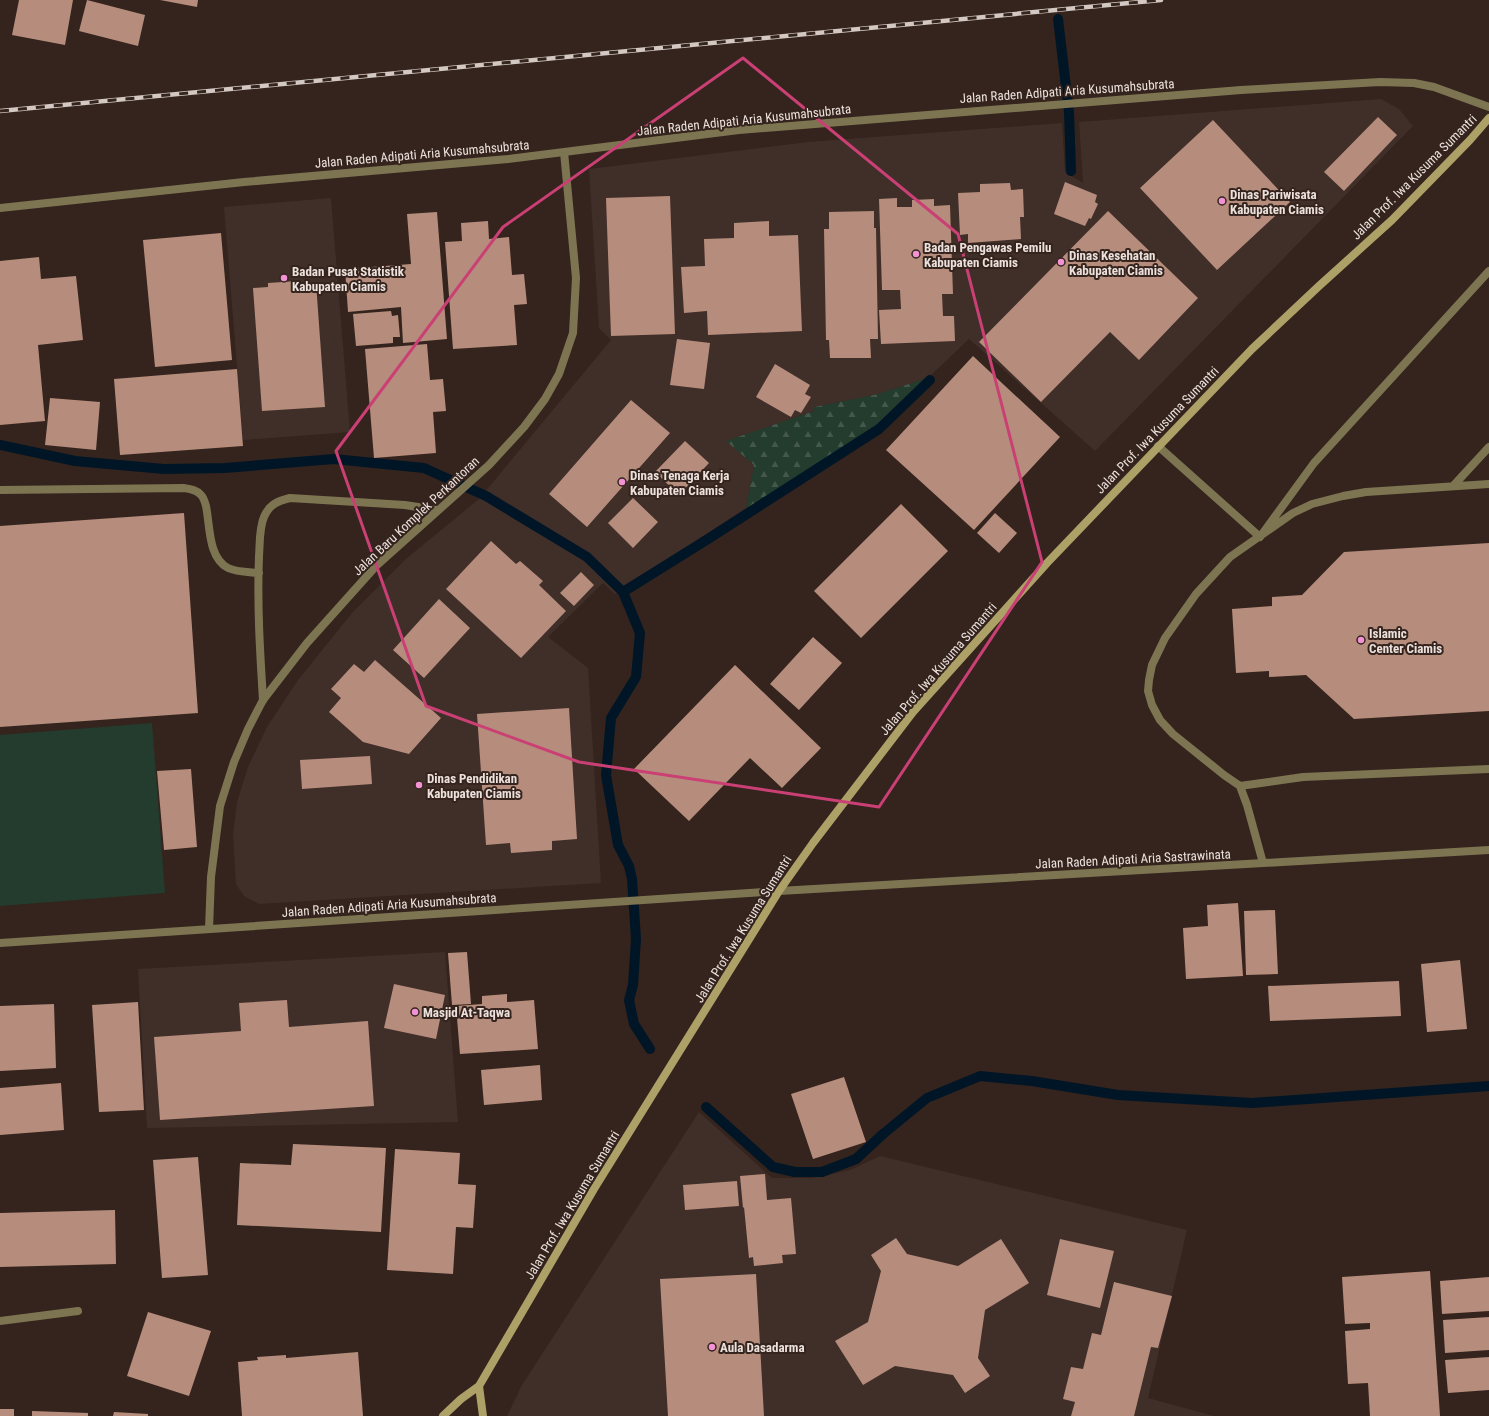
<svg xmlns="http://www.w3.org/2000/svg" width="1489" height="1416" viewBox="0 0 1489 1416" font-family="'Roboto Condensed',sans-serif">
  <defs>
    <pattern id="forest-firs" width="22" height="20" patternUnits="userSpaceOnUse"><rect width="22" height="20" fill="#233c2d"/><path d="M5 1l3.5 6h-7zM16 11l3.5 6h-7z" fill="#43584b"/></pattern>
  </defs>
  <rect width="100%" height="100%" fill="#34241d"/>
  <path fill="#402e29" d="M1381,99L1399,109L1413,126L1095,451L969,339L928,378L875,395L814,407V411L727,441L754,465L746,508L615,594L603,583L548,637L588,668L601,883L259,904L244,896L236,884L233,835L237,802L248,767L267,727L298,680L352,613L407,558L479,499L611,340L599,328L589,169L808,142L1062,123L1065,172L1083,183L1079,122Z
    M331,198L350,432L243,440L224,207Z
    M445,952L458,1122L147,1128L138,969Z
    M699,1112L772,1178H812L850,1170L880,1156L1187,1230L1148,1398L1214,1416H507L522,1385Z"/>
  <path fill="url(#forest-firs)" d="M928,378L880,424L771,495L746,508L754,465L726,441L814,411V407L874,395Z"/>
  <path fill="#233c2d" d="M152,723L165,893L0,906V735Z"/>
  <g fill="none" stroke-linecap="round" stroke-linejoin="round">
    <path stroke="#001626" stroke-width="10" d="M1058,19L1069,112L1071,171
      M0,445L75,461L164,469L225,468L334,459L424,468L486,496L587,557L623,592L640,633L636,677L611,718L606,775L618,845L629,866L632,879L636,939L633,985L629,1000L634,1024L650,1049
      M623,592L708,539L879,429L930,380
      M706,1107L773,1167L795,1172H822L856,1159L883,1134L927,1098L980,1076L1032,1081L1118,1095L1252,1103L1489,1086"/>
  </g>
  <path fill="#b68d7c" d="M19,0H73L65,45L12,35Z
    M87,0L145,15L138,46L79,31Z
    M160,0H198L197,7Z
    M1378,117L1397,135L1344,191L1324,172Z
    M1213,120L1290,202L1217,270L1140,188Z
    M1065,182L1097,195L1095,202L1098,204L1091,219L1089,218L1085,226L1054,214Z
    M1010,183L1011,190L1023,189L1024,217H1020L1021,239L968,243V234L960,235L958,193L980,192V184Z
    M670,196L675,334L611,336L606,198Z
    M897,198V207H912V200L934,199V206L950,205L953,294H942L943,316H954L955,341L881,344L879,310L901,309L900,290H882L879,199Z
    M874,211V228H876L878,339H870L871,358H830L829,340H826L824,229H829V212Z
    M1108,211L1198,298L1139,360L1110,332L1041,402L979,342Z
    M437,212L447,339L403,343L401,307L348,312L345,269L411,264L407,214Z
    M488,221L489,239L509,237L512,275L524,274L527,304L514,305L517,345L453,349L445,242L462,241L461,223Z
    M769,221V236L798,235L802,331L708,335L707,311L684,313L681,267L705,266L704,239L734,238V223Z
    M221,233L232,360L155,367L143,240Z
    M39,257L41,279L76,276L83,340L38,345L45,421L0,425V261Z
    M297,281V285L316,283L325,407L262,411L253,288L268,287V283Z
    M391,311L392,316L398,315L400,337H393V343L356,346L353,314Z
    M677,339L710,343L704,389L670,385Z
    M427,344L430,380L443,379L446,411L433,412L436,453L374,458L365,349Z
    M973,356L1060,437L974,530L886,450Z
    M775,364L810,385L805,394L811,397L801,413L795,410L791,417L756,397Z
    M237,369L243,446L120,455L114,379Z
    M50,398L100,402L96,450L45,445Z
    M631,400L670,433L587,527L549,494Z
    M685,441L709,463L679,495L655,472Z
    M633,498L658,522L633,548L608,523Z
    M901,504L948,551L861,638L814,591Z
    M184,513L198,713L0,727V526Z
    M995,513L1017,533L999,553L977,533Z
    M491,541L516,564L520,561L543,581L539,585L566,611L521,658L446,589Z
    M1489,543V711L1354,719L1306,675L1269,677V671L1236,673L1232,609L1272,606V597L1302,595L1344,552Z
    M581,572L594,585L574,606L560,593Z
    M439,599L470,628L424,678L393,650Z
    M813,637L842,663L799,710L770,684Z
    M375,660L441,718L409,754L363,742L329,712L341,698L331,689L354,664L364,672Z
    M735,665L821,748L782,788L750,758L689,821L634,769Z
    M569,708L577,839L552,841V850L511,853L510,843L486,845L477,714Z
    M370,756L372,784L302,789L300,760Z
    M191,769L197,847L164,850L157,771Z
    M1238,903L1243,976L1186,979L1183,928L1208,926L1207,905Z
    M1275,910L1278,974L1246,975L1244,911Z
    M467,952L471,1004L452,1005L448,953Z
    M1460,960L1467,1029L1427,1032L1421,964Z
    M1399,981L1401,1016L1270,1021L1268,986Z
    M394,984L445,995L436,1039L384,1028Z
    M507,994V1002L534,1000L538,1049L460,1054L456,1006L482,1004V996Z
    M287,1000L289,1027L368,1021L374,1106L160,1120L154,1037L241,1031L239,1003Z
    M138,1002L144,1110L99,1112L92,1005Z
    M54,1004L56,1068L0,1071V1006Z
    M540,1065L542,1100L484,1105L481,1070Z
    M844,1077L866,1142L813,1159L791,1094Z
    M61,1083L64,1130L0,1135V1088Z
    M293,1144L386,1148L381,1232L237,1225L240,1163L291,1165Z
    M395,1149L460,1153L458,1184L476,1185L473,1228L456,1227L453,1274L387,1270Z
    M198,1157L208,1275L162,1278L153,1160Z
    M765,1174L767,1200L791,1198L796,1254L782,1255L783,1263L754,1266L753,1257L749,1258L744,1207L743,1208L740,1176Z
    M737,1181L739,1206L685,1210L683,1185Z
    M115,1210L116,1264L0,1267V1213Z
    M896,1238L907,1254L958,1266L1001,1239L1029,1283L985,1310L978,1358L990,1376L965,1393L953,1375L895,1366L863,1385L835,1341L868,1322L881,1271L871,1255Z
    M1060,1239L1114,1251L1100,1308L1047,1295Z
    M1430,1271L1440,1416H1370L1368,1383L1348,1384L1345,1331L1370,1329V1323L1345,1324L1342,1277Z
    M756,1274L764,1416H668L660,1279Z
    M1489,1277V1311L1442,1314L1440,1281Z
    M1114,1282L1172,1296L1158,1348L1151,1347L1134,1416H1071L1075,1402L1063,1399L1071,1367L1083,1369L1092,1333L1101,1335Z
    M148,1312L211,1331L189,1396L127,1376Z
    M1489,1317V1350L1445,1353L1443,1320Z
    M358,1352L363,1416H242L238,1362L258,1360L257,1357L286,1355V1358Z
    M1489,1357V1390L1448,1393L1445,1360Z
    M0,1409H14V1416H0Z
    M32,1411L88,1413V1416H32Z
    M114,1412L148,1414V1416H113Z"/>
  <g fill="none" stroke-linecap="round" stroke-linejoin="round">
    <path stroke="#7d7552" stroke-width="8" d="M1158,446L1260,537L1314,463L1489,271
      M1454,485L1489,447
      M0,490L184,488C190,489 197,490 201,495C204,498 205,503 206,506C210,525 208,558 228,568C236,572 249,572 259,573
      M263,700C260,652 257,604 259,556C260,544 259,528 264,517C269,505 277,501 290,498L405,505L437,510
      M1240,786L1303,777L1489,769
      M1263,863L1247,805L1240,786L1224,775L1173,734L1160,720L1152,705L1148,691L1149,680L1152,665L1165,638L1196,594L1230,557L1293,513L1312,504L1343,496L1366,492L1489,484
      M0,1321L78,1311"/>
    <path stroke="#7d7552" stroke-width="8" d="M0,208L244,182L508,159L739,130L1241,90L1380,82L1414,83L1434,87L1489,107
      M209,929L211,877L220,806L234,762L248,729L263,700L307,643L376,566L489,465L524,427L545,399L559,374L573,333L576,278L564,152
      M0,943L779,891L1489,850"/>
    <path stroke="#aea167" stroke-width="8" d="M479,1386L483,1416
      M443,1416L461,1399L479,1386L594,1189L779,891L813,843L913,712L1047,563L1252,349L1319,286L1392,220L1470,140L1489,118"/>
    <defs>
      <path id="rail" d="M0,111L1161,0"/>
    </defs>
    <use href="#rail" stroke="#d3c8c3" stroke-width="4.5"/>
    <use href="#rail" stroke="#34241d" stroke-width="3" stroke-dasharray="9" stroke-linecap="butt"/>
  </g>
  <path fill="none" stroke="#ca4075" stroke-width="3" stroke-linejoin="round" d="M743,58L958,234L1042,562L879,807L579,762L426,706L336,451L503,227Z"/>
  <g fill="#f391d5" stroke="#34241d" stroke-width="1.5">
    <circle cx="1222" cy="201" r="4"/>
    <circle cx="916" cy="254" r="4"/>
    <circle cx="1061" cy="262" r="4"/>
    <circle cx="284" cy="278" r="4"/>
    <circle cx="622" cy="482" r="4"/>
    <circle cx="1361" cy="640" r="4"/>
    <circle cx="419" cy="785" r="4"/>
    <circle cx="415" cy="1012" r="4"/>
    <circle cx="712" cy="1347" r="4"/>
  </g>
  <g text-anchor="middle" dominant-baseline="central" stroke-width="4" stroke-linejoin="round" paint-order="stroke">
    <g font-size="13" fill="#ece1dd" stroke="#34241d">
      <text transform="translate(1067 91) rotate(-4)">Jalan Raden Adipati Aria Kusumahsubrata</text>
      <text transform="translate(744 120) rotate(-6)">Jalan Raden Adipati Aria Kusumahsubrata</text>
      <text transform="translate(422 154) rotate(-5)">Jalan Raden Adipati Aria Kusumahsubrata</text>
      <text transform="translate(1414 177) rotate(-45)">Jalan Prof. Iwa Kusuma Sumantri</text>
      <text transform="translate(1157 430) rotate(-46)">Jalan Prof. Iwa Kusuma Sumantri</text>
      <text transform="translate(416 516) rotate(-43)">Jalan Baru Komplek Perkantoran</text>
      <text transform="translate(938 669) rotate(-49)">Jalan Prof. Iwa Kusuma Sumantri</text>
      <text transform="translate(1133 859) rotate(-3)">Jalan Raden Adipati Aria Sastrawinata</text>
      <text transform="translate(389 905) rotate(-4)">Jalan Raden Adipati Aria Kusumahsubrata</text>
      <text transform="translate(743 929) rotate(-58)">Jalan Prof. Iwa Kusuma Sumantri</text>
      <text transform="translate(572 1205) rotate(-59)">Jalan Prof. Iwa Kusuma Sumantri</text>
    </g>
    <g font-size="13" font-weight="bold" fill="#ece1dd" stroke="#34241d" text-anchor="start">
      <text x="1230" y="194">Dinas Pariwisata<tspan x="1230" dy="15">Kabupaten Ciamis</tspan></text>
      <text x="924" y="247">Badan Pengawas Pemilu<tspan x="924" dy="15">Kabupaten Ciamis</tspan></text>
      <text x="1069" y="255">Dinas Kesehatan<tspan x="1069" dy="15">Kabupaten Ciamis</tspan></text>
      <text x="292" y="271">Badan Pusat Statistik<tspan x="292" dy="15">Kabupaten Ciamis</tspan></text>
      <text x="630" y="475">Dinas Tenaga Kerja<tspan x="630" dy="15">Kabupaten Ciamis</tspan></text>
      <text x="1369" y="633">Islamic<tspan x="1369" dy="15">Center Ciamis</tspan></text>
      <text x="427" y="778">Dinas Pendidikan<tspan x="427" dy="15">Kabupaten Ciamis</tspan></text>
      <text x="423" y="1012">Masjid At-Taqwa</text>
      <text x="720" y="1347">Aula Dasadarma</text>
    </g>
  </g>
</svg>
